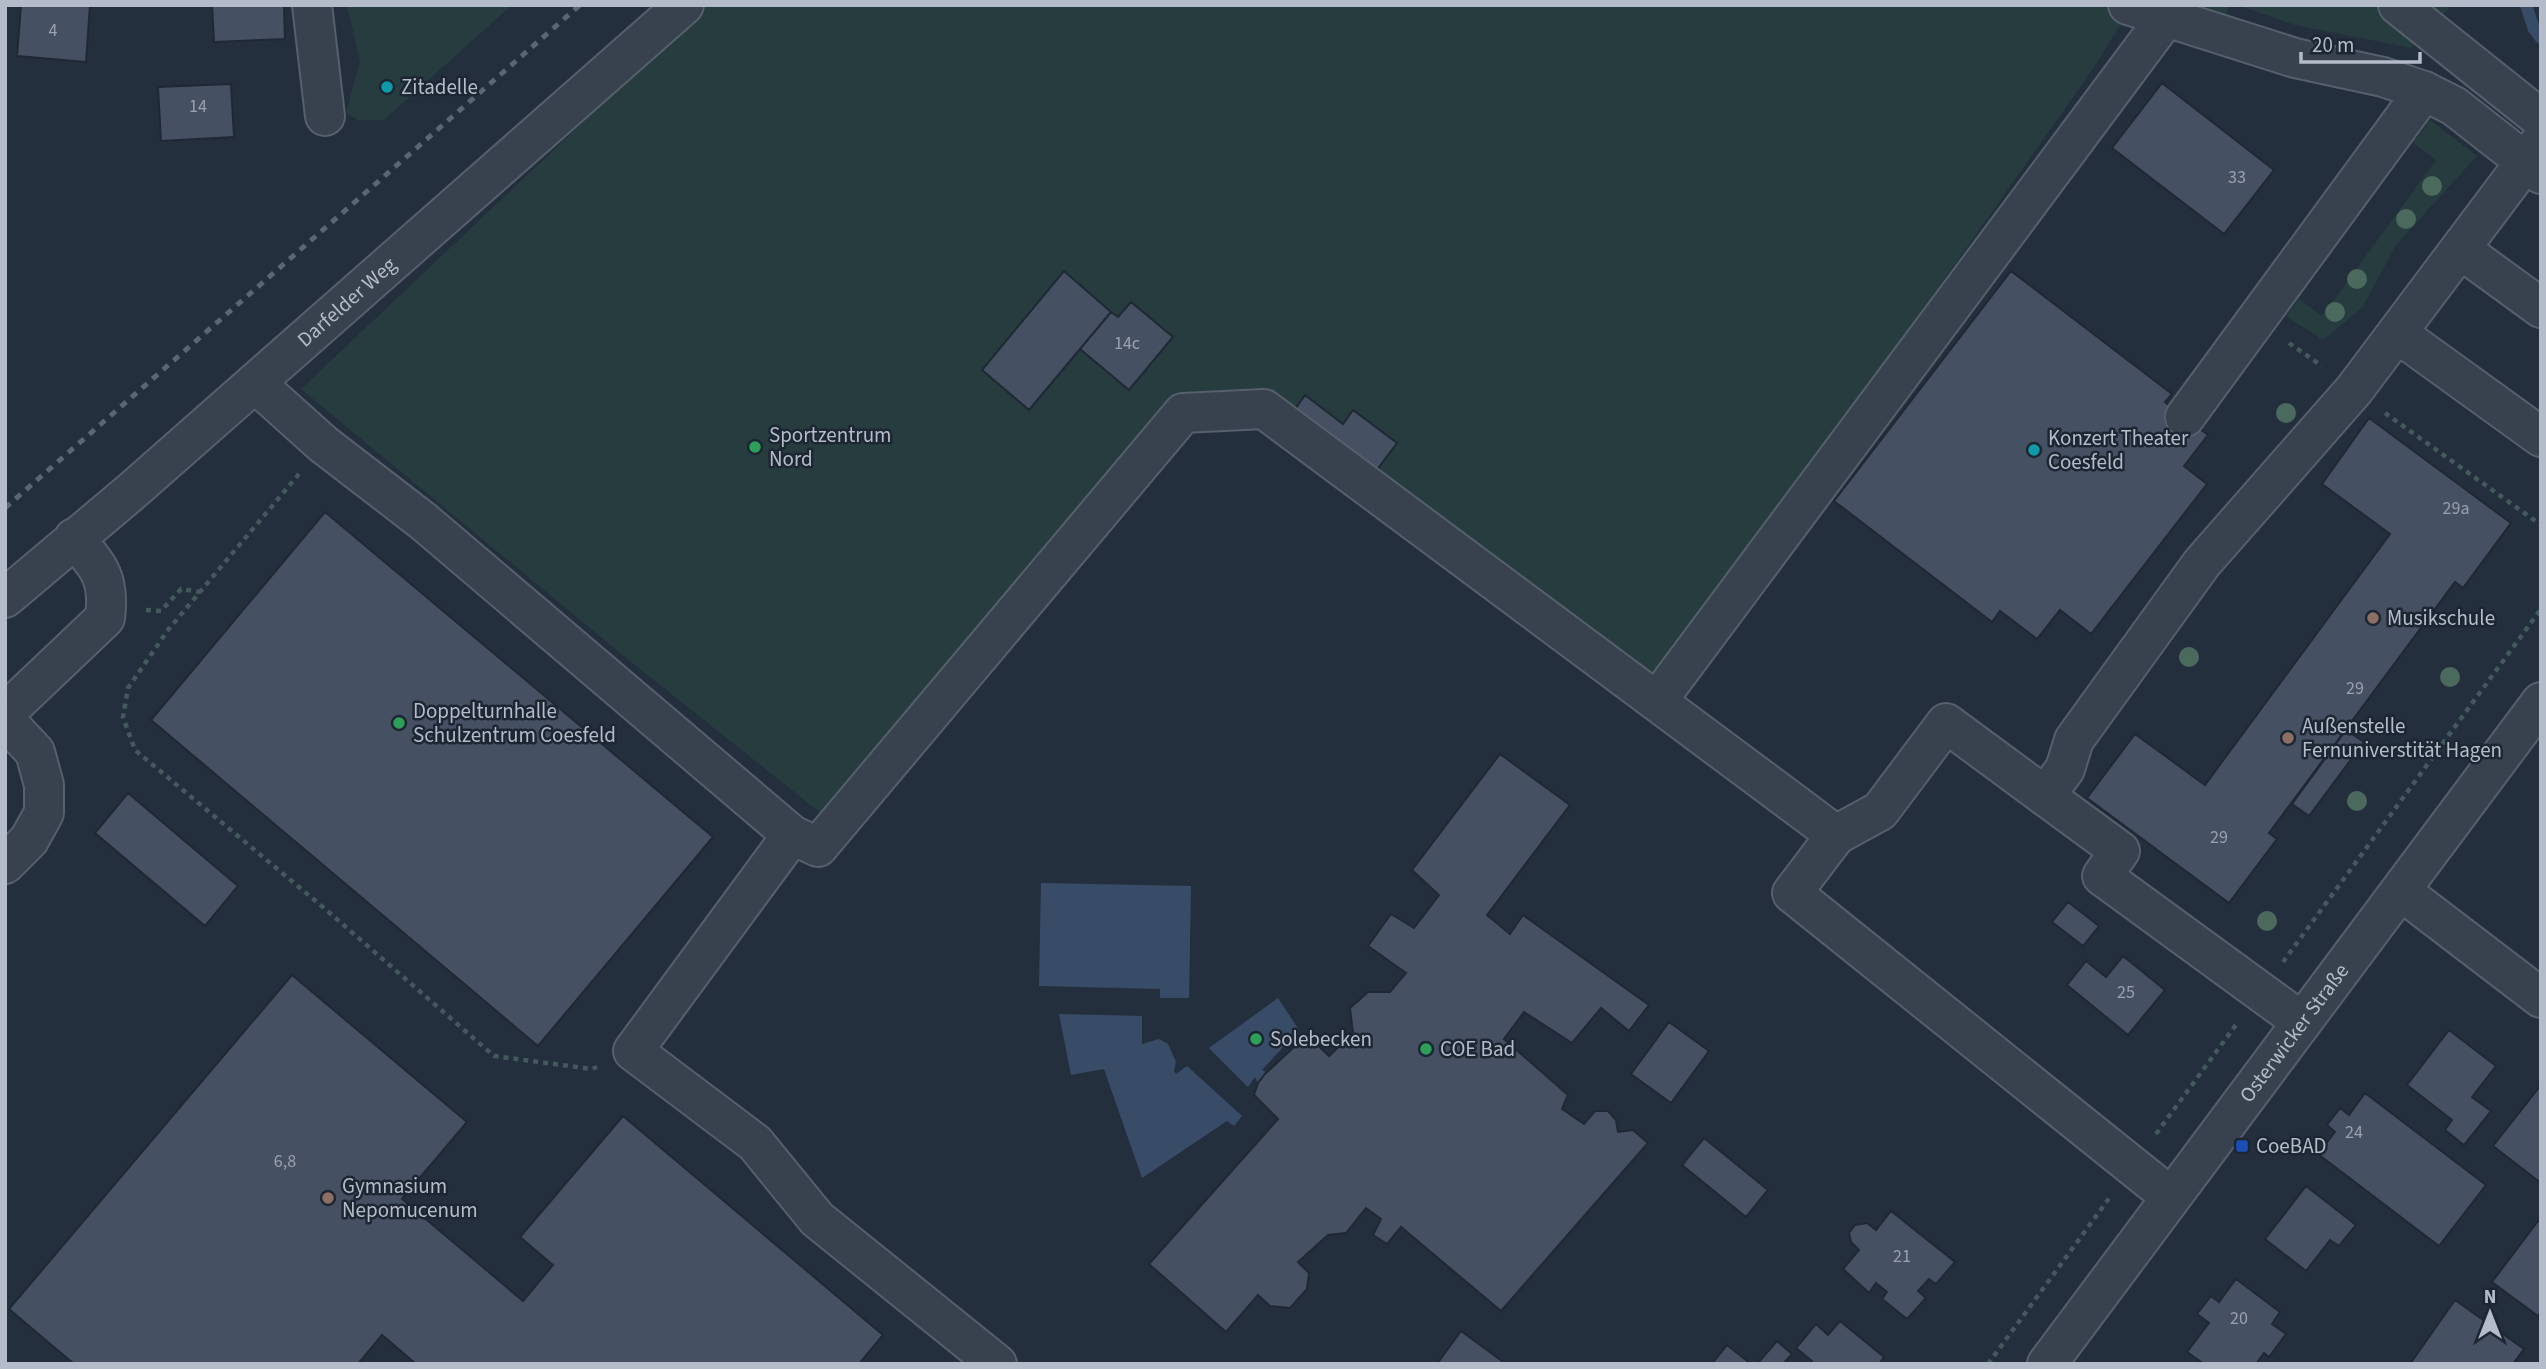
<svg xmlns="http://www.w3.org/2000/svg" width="2546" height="1369" viewBox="0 0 2546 1369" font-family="'Source Sans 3',sans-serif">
  <rect width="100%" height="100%" fill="#242f3e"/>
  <path fill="#263c3f" d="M347,5H512L384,120H358L346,113L360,62Z
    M707,5H2133L2093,69L1657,686L1271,396L1179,402L827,818L625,657L301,389Z
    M2182,5H2229L2225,18Z
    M2237,5H2452L2411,48L2295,25Z
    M2430,120L2477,156L2396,245L2362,308L2323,340L2286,316L2299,299L2322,316L2436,160L2413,143Z"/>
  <path fill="#394c67" d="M1041,883L1191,886L1189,998H1160V989L1039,986Z
    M1278,998L1299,1030L1262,1070L1278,1078L1271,1088L1258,1083L1255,1077L1248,1087L1209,1048Z
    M1059,1014L1142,1016V1044L1159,1039L1168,1044L1176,1062L1174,1071L1176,1074L1187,1066L1242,1116L1234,1126L1227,1121L1142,1178L1104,1069L1071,1075Z"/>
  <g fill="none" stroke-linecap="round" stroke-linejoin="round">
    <path stroke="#394c67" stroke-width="12" d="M2526,5L2534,29L2541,38"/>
  </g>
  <path fill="#455162" stroke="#1f2835" stroke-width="2" d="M21,5H90L86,62L17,56Z
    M212,5H284L285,39L214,42Z
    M2162,83L2274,170L2224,234L2112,148Z
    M231,84L234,137L161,141L158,87Z
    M1064,271L1111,312L1029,410L982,370Z
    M2011,271L2172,394L2165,402L2208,435L2184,466L2207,484L2091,634L2060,610L2037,639L2000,611L1992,622L1834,501Z
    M1131,302L1173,337L1129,390L1080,349L1111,312L1118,317Z
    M1305,395L1343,424L1353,410L1397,443L1376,471L1294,411Z
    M2369,418L2511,523L2463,588L2455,582L2269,833L2277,839L2229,903L2087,798L2135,734L2205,785L2390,534L2322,484Z
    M325,512L713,837L538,1046L151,720Z
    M2346,730L2364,742L2309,816L2292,804Z
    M1500,754L1570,805L1487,915L1510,934L1523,915L1649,1005L1629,1031L1601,1008L1572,1043L1524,1012L1504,1039L1568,1095L1562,1109L1584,1124L1595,1111H1608L1616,1120L1618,1132L1633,1130L1648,1143L1501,1311L1401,1227L1387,1244L1373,1235L1381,1219L1366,1208L1346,1233L1328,1235L1298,1262L1309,1273L1307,1289L1290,1308L1270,1306L1258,1295L1226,1332L1149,1264L1278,1119L1254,1095L1258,1083L1265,1074L1307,1035L1329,1056L1353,1033L1350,1008L1368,992H1390L1406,973L1368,946L1391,914L1414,928L1439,895L1412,870Z
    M128,793L238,886L205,926L95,833Z
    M2068,902L2099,926L2083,946L2052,922Z
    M2123,956L2165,990L2128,1035L2067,985L2086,961L2106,977Z
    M292,975L467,1122L402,1199L523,1301L553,1265L520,1237L623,1116L883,1335L859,1364H416L382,1335L358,1364H74L9,1309Z
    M1669,1022L1709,1051L1671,1103L1631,1074Z
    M2449,1030L2496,1066L2472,1097L2491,1111L2464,1145L2445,1130L2452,1120L2407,1085Z
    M2541,1085V1183L2493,1146Z
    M2365,1093L2486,1185L2439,1246L2318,1154L2335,1132L2327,1125L2340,1108L2349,1115Z
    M1704,1138L1768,1190L1746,1217L1682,1165Z
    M2306,1186L2356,1225L2339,1246L2330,1240L2306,1271L2265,1239Z
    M1891,1211L1955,1262L1936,1284L1929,1279L1918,1291L1926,1298L1907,1319L1882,1299L1887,1292L1876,1283L1869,1293L1843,1269L1859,1250L1851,1242L1849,1233L1855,1225L1867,1223L1876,1230Z
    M2538,1221L2541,1223V1312L2538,1316L2492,1282Z
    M2236,1279L2280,1312L2272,1324L2286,1334L2269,1357L2264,1353L2256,1364H2204L2187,1352L2209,1323L2197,1314L2211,1296L2219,1302Z
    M2455,1300L2524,1349L2513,1364H2410Z
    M1840,1321L1884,1357L1879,1364H1809L1812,1361L1796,1348L1816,1324L1828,1335Z
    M1461,1331L1506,1364H1437Z
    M1777,1341L1792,1354L1783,1364H1757Z
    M1727,1345L1751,1364H1712Z"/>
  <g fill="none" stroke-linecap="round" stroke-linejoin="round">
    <defs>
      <g id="minor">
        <path d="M312,5L325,116"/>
        <path d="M2128,5L2295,58L2383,77L2424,91L2454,106L2541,174"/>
        <path d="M2398,5L2541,119"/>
        <path d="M2460,249L2541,308"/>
        <path d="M2397,333L2541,437"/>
        <path d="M255,383L323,444L423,521L792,835L633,1051L755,1143L817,1219L997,1364"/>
        <path d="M2185,417L2424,91"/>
        <path id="s1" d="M5,598L132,491L684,5"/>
        <path d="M1657,701L2165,19"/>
        <path d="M5,713L105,618C110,578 99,567 74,538"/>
        <path d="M5,720L35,752L44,785V813L29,840L5,864"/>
        <path d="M2045,796L2120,851L2102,876L2302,1022"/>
        <path d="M792,835L818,847L1183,413L1264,409L1836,835L1792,893L2171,1197"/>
        <path d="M1836,835L1880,811L1946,723L2045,796L2065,769L2074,740L2202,563L2354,390L2541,141"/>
        <path d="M2401,891L2541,998"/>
        <path id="s2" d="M2047,1364L2541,702"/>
      </g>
    </defs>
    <use href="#minor" stroke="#565f6c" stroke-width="42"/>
    <path stroke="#44595c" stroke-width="4.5" stroke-dasharray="5 5" stroke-linecap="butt" d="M2289,343L2322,366
      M2385,413L2541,525
      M299,474L168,630L128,688L123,717L135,750L324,908L494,1056L592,1069L597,1067
      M146,610L161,611L181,589L200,592
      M2283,962L2541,609
      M2156,1134L2238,1022
      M1988,1364L2110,1197"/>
    <use href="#minor" stroke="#38414e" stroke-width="38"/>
    <path stroke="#5a6575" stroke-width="5" stroke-dasharray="7 7" stroke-linecap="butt" d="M5,508L580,5"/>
  </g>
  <g fill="#4b6a5d">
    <circle cx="2432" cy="186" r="10"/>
    <circle cx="2406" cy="219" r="10"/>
    <circle cx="2357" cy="279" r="10"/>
    <circle cx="2335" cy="312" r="10"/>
    <circle cx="2286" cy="413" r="10"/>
    <circle cx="2189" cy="657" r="10"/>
    <circle cx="2450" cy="677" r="10"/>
    <circle cx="2357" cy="801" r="10"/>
    <circle cx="2267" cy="921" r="10"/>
  </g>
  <g fill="#0f9aa8" stroke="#1d2633" stroke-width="2.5">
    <circle cx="387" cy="87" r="7"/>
    <circle cx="2034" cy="450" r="7"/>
  </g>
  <g fill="#2e9e5b" stroke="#1d2633" stroke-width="2.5">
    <circle cx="755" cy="447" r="7"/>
    <circle cx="399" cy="723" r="7"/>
    <circle cx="1256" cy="1039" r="7"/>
    <circle cx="1426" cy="1049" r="7"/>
  </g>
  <g fill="#8d6e63" stroke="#1d2633" stroke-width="2.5">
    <circle cx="2373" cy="618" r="7"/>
    <circle cx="2288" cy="738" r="7"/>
    <circle cx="328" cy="1198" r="7"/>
  </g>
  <rect fill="#1a4fb4" stroke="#1d2633" stroke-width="2.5" x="2235" y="1139" width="14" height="14" rx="3.5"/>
  <g text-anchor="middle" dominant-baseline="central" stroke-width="5" stroke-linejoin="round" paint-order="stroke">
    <g font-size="18" fill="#98a1af">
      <text x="53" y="30">4</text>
      <text x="198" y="106">14</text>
      <text x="2237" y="177">33</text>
      <text x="1127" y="343">14c</text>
      <text x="2456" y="508">29a</text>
      <text x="2355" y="688">29</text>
      <text x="2219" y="837">29</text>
      <text x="2126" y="992">25</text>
      <text x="2354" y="1132">24</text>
      <text x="285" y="1161">6,8</text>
      <text x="1902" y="1256">21</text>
      <text x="2239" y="1318">20</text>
    </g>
    <g font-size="21" fill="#b4bcc9" stroke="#1d2633" text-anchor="start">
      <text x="401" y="87">Zitadelle</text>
      <text x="769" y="435">Sportzentrum<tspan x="769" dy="24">Nord</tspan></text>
      <text x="2048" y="438">Konzert Theater<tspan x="2048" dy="24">Coesfeld</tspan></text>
      <text x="2387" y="618">Musikschule</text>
      <text x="413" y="711">Doppelturnhalle<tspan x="413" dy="24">Schulzentrum Coesfeld</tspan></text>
      <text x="2302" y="726">Außenstelle<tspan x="2302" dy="24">Fernuniverstität Hagen</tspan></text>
      <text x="1270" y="1039">Solebecken</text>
      <text x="1440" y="1049">COE Bad</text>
      <text x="2256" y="1146">CoeBAD</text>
      <text x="342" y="1186">Gymnasium<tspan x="342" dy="24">Nepomucenum</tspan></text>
    </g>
    <g font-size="21" fill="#b4bcc9" stroke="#1d2633">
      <text stroke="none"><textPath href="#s1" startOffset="452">Darfelder Weg</textPath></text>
      <text stroke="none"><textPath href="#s2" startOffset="413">Osterwicker Straße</textPath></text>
    </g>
  </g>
  <rect width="2546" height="1369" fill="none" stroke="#b4bcc9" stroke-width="14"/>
  <g transform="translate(2490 1313)" stroke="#1d2633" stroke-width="5" paint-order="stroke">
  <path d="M0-5L12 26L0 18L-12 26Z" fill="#b4bcc9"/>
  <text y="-10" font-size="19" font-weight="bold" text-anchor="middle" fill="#b4bcc9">N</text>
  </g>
  <path d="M2301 52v10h119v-10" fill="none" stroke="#b4bcc9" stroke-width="3.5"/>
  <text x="2312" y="52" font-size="21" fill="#b4bcc9" stroke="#1d2633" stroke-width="5" paint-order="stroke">20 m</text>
</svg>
